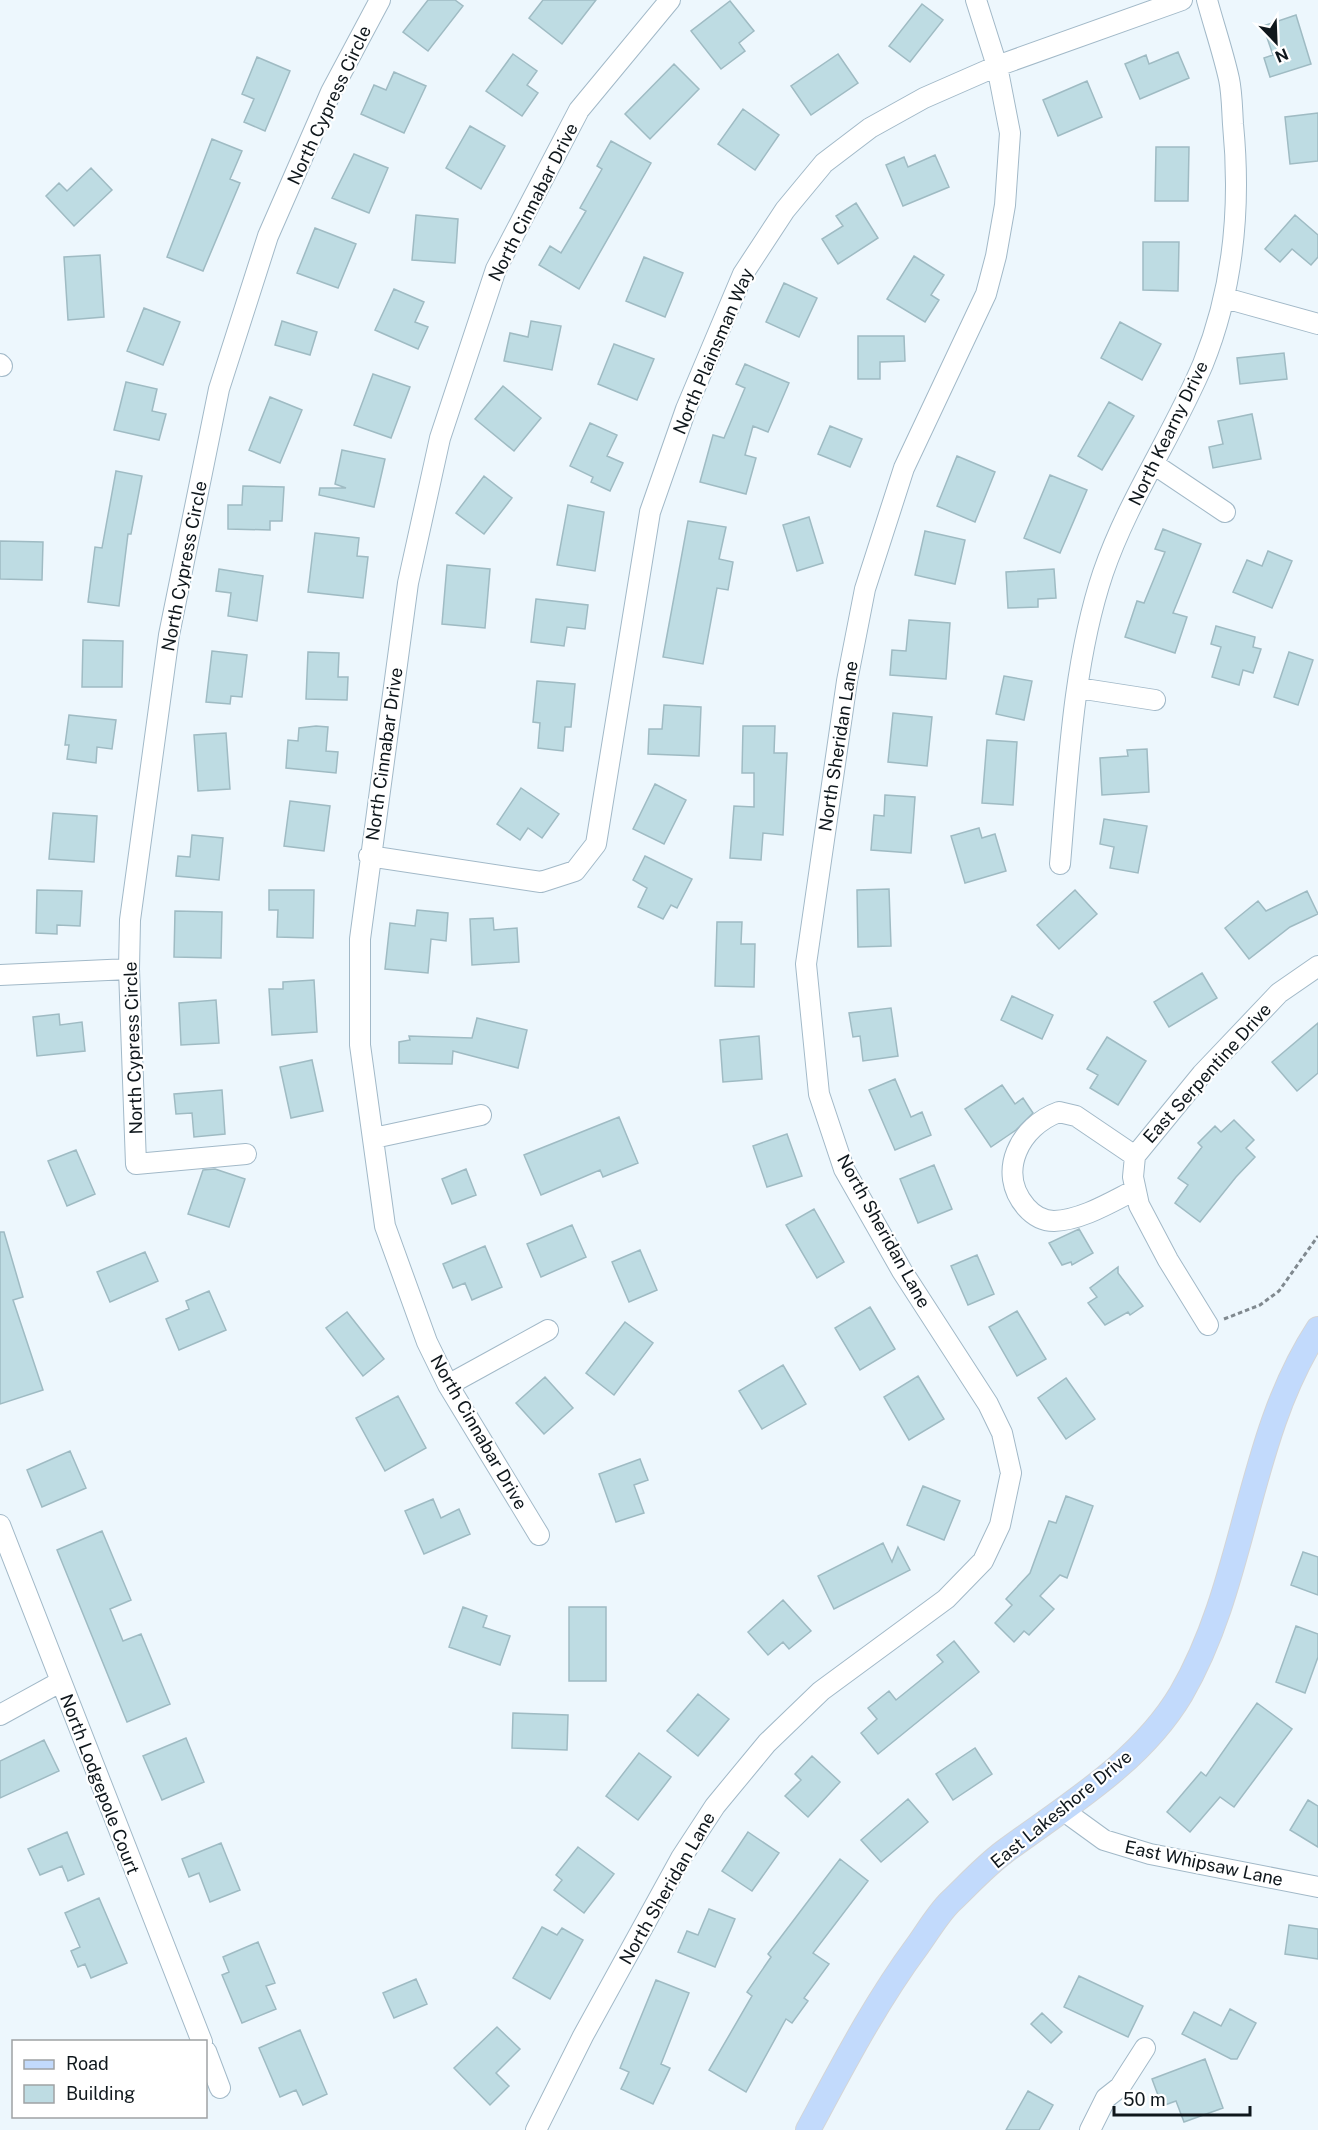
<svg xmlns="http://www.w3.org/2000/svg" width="1318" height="2130" viewBox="0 0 1318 2130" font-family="'Public Sans',sans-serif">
  <rect width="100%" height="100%" fill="#edf7fd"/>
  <path fill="#bedce3" stroke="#9fbbc3" stroke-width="1.5" d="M428,0H455L463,6L428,51L403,32Z
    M543,0H596L562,44L529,18Z
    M730,1L754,31L739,43L745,51L721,69L691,31Z
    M922,4L943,20L910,62L889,46Z
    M1296,15L1311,64L1270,77L1264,58L1273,55L1263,26Z
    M1178,52L1189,78L1140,99L1125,64L1146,55L1149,64Z
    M513,54L537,71L527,85L538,93L522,116L486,91Z
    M838,54L858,83L811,115L791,86Z
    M257,57L290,71L265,131L244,122L254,99L242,94Z
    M674,64L699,89L650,139L625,114Z
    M394,72L426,86L404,133L361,114L374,85L386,90Z
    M1087,81L1102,117L1058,136L1043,100Z
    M743,109L779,135L755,170L718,144Z
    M1318,113V161L1290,164L1285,117Z
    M470,126L505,146L481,189L446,168Z
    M212,139L242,151L230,179L240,183L203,271L167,257Z
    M611,141L651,163L579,289L539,265L550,246L561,253L586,211L580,208L602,169L597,166Z
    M1156,147H1189L1188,201H1155Z
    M354,154L388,168L369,213L332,198Z
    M935,155L949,187L903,206L886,165L904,157L908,167Z
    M91,168L112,190L74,226L46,196L59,183L67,191Z
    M856,203L878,238L838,264L822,239L843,226L836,216Z
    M416,215L458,219L455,263L412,260Z
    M1295,215L1318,235V257L1311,265L1292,249L1280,262L1265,249Z
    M315,228L356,244L338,288L297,273Z
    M1143,242H1179L1178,291L1143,290Z
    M100,255L104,317L68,320L64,257Z
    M914,256L944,275L931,295L939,300L925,322L887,299Z
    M644,257L683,273L665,317L626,301Z
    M784,283L817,298L799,337L766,322Z
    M394,289L424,302L415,322L428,327L418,349L375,330Z
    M144,308L180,322L163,365L127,351Z
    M282,321L317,332L310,355L275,345Z
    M531,321L561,326L552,370L504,361L510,333L528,337Z
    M1120,322L1161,344L1142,380L1101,358Z
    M858,336H904L905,361L880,362V379H858Z
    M614,344L654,359L637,400L598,384Z
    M1284,353L1287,379L1240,384L1237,358Z
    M745,364L789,383L768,432L753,426L745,455L756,458L746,494L700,482L713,435L724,438L745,388L736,384Z
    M373,374L410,387L391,438L354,425Z
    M126,382L157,389L152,411L166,414L159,440L114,430Z
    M503,386L541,418L514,451L475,419Z
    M270,397L302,410L280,463L249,450Z
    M1109,402L1134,416L1102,470L1078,456Z
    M1252,414L1261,459L1213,468L1209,447L1223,444L1218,421Z
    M590,423L617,435L607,456L623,463L610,491L591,482L593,477L570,466Z
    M830,426L862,439L850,467L818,454Z
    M342,450L385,459L374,507L319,495L320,488H346L335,484Z
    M957,456L995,472L975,522L937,506Z
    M116,471L142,476L131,534H128L119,606L88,602L95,547L102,548Z
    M1050,475L1087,490L1060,553L1024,538Z
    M484,476L512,498L484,534L456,513Z
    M243,486L284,487L282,521H270V530L228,529V505H242Z
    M568,505L604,512L595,571L557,565Z
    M809,517L823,563L797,571L783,525Z
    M688,521L726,527L719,559L733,562L728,590L717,588L703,664L663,657Z
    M1163,529L1201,544L1173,613L1187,617L1175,653L1125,637L1137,601L1144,603L1165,552L1155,549Z
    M925,531L965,540L955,584L915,575Z
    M315,533L359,538L357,556L368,557L363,598L308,592Z
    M0,541L43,542L42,580L0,579Z
    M1268,551L1292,561L1272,608L1233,592L1247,560L1262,566Z
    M447,565L490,569L485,628L442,624Z
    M219,569L263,576L257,621L228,616L231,593L216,591Z
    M1054,569L1056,598L1038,599V607L1008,608L1006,572Z
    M536,599L588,605L585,629L567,627L564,646L531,642Z
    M909,620L950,623L946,679L890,675L892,650L906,651Z
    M1216,626L1255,637L1253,647L1261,649L1253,673L1243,670L1239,685L1212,677L1221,647L1211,644Z
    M83,640L123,641L122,687H82Z
    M212,651L247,655L242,697L231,696L230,704L206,702Z
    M308,652L339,653L338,677H348L347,700L306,699Z
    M1289,652L1313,660L1298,705L1274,697Z
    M1004,676L1032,681L1024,720L996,714Z
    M537,681L575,684L571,727H565L563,751L538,748L540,723L533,722Z
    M664,705L701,707L699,756L648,754L649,729H662Z
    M893,713L932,717L927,766L888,762Z
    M69,715L116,720L112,749L97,747L96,763L67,759L69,745H65Z
    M316,726L328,727L326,751L338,752L336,773L286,768L288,740L298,741L299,728Z
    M743,726H775L774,753H787L783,835L763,833L761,860L730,858L734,806L754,807V773H742Z
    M226,733L230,789L198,791L194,735Z
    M987,740L1017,742L1013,805L982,803Z
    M1147,749L1149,792L1102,795L1100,758L1128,756L1127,750Z
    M655,784L686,800L664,844L633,829Z
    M521,788L559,814L542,838L528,828L520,840L497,824Z
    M885,795L915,797L911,853L871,850L874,815L884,816Z
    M290,801L330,806L324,851L284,846Z
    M53,813L97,816L94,862L49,859Z
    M1104,819L1147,826L1138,873L1110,868L1114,847L1100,844Z
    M979,828L982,838L995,834L1006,871L965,883L951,836Z
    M192,835L223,838L219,880L176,876L178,856L190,857Z
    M645,856L692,879L677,908L671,905L663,919L638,907L647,888L633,880Z
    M889,889L891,946L858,947L857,890Z
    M37,890L82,891L80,926L57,925V934L36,933Z
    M269,890H314L313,938L277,937L278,910H269Z
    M1075,890L1097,914L1059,949L1037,925Z
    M1307,891L1318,914L1290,927L1249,959L1225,928L1258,901L1266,911Z
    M417,910L448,913L446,941L431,939L428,973L385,969L390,923L415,926Z
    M175,911L222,912L221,958L174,957Z
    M493,918L494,930L517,928L519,962L472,965L470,919Z
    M717,922H742L741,944H755L754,987L715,986Z
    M1202,973L1217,998L1169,1027L1154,1002Z
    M314,980L317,1032L272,1035L269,989H283V982Z
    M1012,996L1053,1015L1042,1039L1001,1020Z
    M216,1000L219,1043L181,1045L179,1003Z
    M891,1008L898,1056L863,1061L860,1036L853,1037L849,1013Z
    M59,1014L60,1025L82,1022L85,1051L37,1056L33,1017Z
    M477,1018L527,1030L518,1068L453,1051L452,1064L399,1063V1042L410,1040L409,1036L472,1038Z
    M1318,1023V1073L1297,1091L1272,1062Z
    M759,1036L762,1079L723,1082L720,1040Z
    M1107,1037L1146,1061L1118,1105L1090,1088L1098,1075L1087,1069Z
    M312,1060L323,1111L291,1118L280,1067Z
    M895,1079L911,1117L922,1112L931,1135L895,1150L869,1090Z
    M1002,1085L1015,1104L1023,1098L1033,1113L1016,1130L991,1147L965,1109Z
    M222,1090L225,1134L194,1137L192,1113L176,1114L174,1094Z
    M619,1117L638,1163L603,1177L600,1170L541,1195L524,1155Z
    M1234,1120L1254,1140L1246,1148L1255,1157L1236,1177L1200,1222L1175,1203L1188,1185L1178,1178L1202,1147L1198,1143L1215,1126L1221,1132Z
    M787,1134L802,1176L767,1187L753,1146Z
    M76,1150L95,1194L67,1206L48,1161Z
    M934,1165L952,1209L918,1223L900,1179Z
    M215,1169L245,1179L229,1227L188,1214L203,1170Z
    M466,1169L476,1195L452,1204L442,1179Z
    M814,1209L844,1262L817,1278L786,1225Z
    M572,1225L586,1257L541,1277L527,1244Z
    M1079,1229L1093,1253L1072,1265L1071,1262L1062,1265L1049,1243Z
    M0,1232H4L23,1297L13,1300L43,1390L0,1404Z
    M485,1246L502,1287L472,1300L465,1283L453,1288L443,1264Z
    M640,1250L657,1290L629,1302L612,1262Z
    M145,1252L158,1281L110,1302L97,1272Z
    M977,1255L994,1294L968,1305L951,1266Z
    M1118,1267V1273L1143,1306L1130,1315L1128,1312L1105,1325L1088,1303L1097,1297L1090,1288Z
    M209,1291L226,1330L179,1350L166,1319L189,1309L186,1301Z
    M870,1307L895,1349L860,1370L835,1328Z
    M1017,1311L1046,1359L1017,1376L989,1327Z
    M347,1312L384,1359L363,1376L326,1328Z
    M625,1322L653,1343L614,1395L586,1373Z
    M783,1365L806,1404L762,1429L739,1391Z
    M918,1376L944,1419L909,1440L884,1397Z
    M545,1377L573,1408L544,1434L516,1403Z
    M1066,1378L1095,1419L1066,1439L1038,1398Z
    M398,1396L426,1448L385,1471L356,1418Z
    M70,1451L86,1488L42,1507L27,1470Z
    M640,1459L648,1480L634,1485L644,1513L616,1522L599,1474Z
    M923,1486L960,1501L944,1540L907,1525Z
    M1066,1496L1093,1506L1067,1578L1060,1575L1040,1596L1054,1609L1029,1635L1024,1631L1014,1642L995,1623L1012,1605L1006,1599L1030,1573L1049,1521L1056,1523Z
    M433,1499L441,1518L459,1509L470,1534L424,1554L405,1511Z
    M102,1531L131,1600L110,1609L123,1641L141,1634L170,1704L127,1722L57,1550Z
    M883,1543L892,1562L898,1547L910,1570L834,1609L818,1576Z
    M1303,1552L1318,1557V1595L1291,1585Z
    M783,1600L811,1631L789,1649L783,1642L768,1655L748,1632Z
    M463,1607L487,1616L483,1627L510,1636L500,1665L449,1647Z
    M569,1607H606V1681H569Z
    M1296,1626L1318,1634V1657L1305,1693L1276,1682Z
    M954,1641L979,1672L878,1754L861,1733L877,1719L868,1708L889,1691L896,1700L943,1662L937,1655Z
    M698,1694L729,1719L698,1756L667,1731Z
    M1257,1703L1292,1729L1234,1807L1220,1797L1190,1832L1167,1812L1201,1772L1206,1776Z
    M513,1713L568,1715L567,1750L512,1748Z
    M186,1738L204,1782L162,1800L143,1756Z
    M44,1740L59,1771L0,1798V1761Z
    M975,1748L992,1774L953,1800L936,1774Z
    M639,1753L671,1777L638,1820L606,1796Z
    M812,1756L840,1782L808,1817L785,1796L801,1780L795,1774Z
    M908,1799L928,1822L881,1862L861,1840Z
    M1308,1800L1318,1806V1847L1290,1830Z
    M67,1832L84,1874L68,1881L62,1866L40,1875L28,1849Z
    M748,1832L779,1853L752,1891L722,1871Z
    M221,1843L240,1890L210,1902L199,1873L189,1877L182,1859Z
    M578,1847L614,1874L584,1913L554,1890L562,1880L556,1875Z
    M840,1859L868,1881L813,1953L829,1964L804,1998L808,2001L792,2023L786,2019L746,2092L709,2070L752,1996L747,1992L771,1957L768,1954Z
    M99,1898L127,1963L91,1978L85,1964L78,1967L71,1951L80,1947L65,1913Z
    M709,1909L735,1919L715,1967L678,1952L687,1931L698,1935Z
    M1289,1925L1318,1929V1959L1285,1954Z
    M542,1927L557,1935L562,1928L583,1940L550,1999L513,1978Z
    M258,1942L275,1983L266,1986L276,2009L242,2023L222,1975L229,1972L223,1957Z
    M1079,1976L1143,2006L1128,2037L1064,2007Z
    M416,1979L427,2004L394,2018L383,1993Z
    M656,1980L689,1993L661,2064L670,2068L653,2104L621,2089L629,2072L620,2068Z
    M1230,2009L1256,2023L1237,2059H1231L1182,2034L1194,2012L1221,2026Z
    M1042,2013L1062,2032L1051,2043L1031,2024Z
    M497,2027L520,2049L496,2073L509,2086L490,2105L454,2068Z
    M300,2030L327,2094L303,2105L296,2090L280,2097L259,2048Z
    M1205,2059L1223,2108L1184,2122L1176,2101L1162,2106L1152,2079Z
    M1028,2091L1053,2105L1039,2130H1006Z"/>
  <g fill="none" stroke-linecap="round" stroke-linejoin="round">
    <defs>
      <path id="minor" d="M1225,298L1318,324
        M0,364L2,366
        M1155,465L1225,512
        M1078,688L1155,700
        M369,856L541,882L575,871L596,844L650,512L686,409L743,274L785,210L824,163L870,128L924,98L997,66L1182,0
        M1060,864C1068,771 1073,662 1103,573C1128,500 1173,435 1203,364C1234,287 1241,206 1233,124C1232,109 1232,93 1229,79C1223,52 1214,26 1207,0
        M0,975L129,969
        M374,1138L481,1115
        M246,1154L136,1164L129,969L130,920L169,635L219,389L268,236L331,92L380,0
        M1135,1156L1076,1116L1059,1112C1020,1126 996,1172 1026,1207C1033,1215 1043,1221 1054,1221C1082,1220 1111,1202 1135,1190
        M1208,1325L1168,1260L1139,1205L1133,1177L1135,1156L1202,1074L1279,993L1318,966
        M448,1385L548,1330
        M0,1525L202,2042
        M539,1535L448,1385L427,1342L385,1226L360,1045V939L408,583L440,438L496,269L579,110L670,0
        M0,1715L60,1682
        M1064,1811L1104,1840L1150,1854L1318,1887
        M206,2051L220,2088
        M536,2130L583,2036L681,1858L715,1806L767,1743L821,1691L946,1599L983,1561L1000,1525L1011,1473L1002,1433L988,1404L902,1271L844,1169L819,1094L806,964L847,681L865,589L904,468L986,294L996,256L1005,205L1010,133L997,66L976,0
        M1090,2130L1106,2098L1120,2087L1145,2048"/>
      <path id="major" d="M808,2130C842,2067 875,2003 918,1945C928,1931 938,1914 950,1902C967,1886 984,1867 1004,1852C1066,1806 1140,1763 1181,1694C1247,1581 1246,1439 1318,1329"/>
    </defs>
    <use href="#minor" stroke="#a2b9c8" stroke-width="22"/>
    <use href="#major" stroke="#d4d5d6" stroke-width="26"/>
    <path stroke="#80898f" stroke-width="3" stroke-dasharray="4.5 3" stroke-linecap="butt" d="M1224,1319L1260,1305L1279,1291L1318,1236"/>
    <use href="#minor" stroke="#fff" stroke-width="20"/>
    <use href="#major" stroke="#c2dafc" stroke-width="24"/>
  </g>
  <g text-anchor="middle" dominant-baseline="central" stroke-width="4.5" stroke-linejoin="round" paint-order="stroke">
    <g font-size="18" fill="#0f171c" stroke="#fff">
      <text transform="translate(329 105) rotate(-65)">North Cypress Circle</text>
      <text transform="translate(533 202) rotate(-63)">North Cinnabar Drive</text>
      <text transform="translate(713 351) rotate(-67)">North Plainsman Way</text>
      <text transform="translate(1168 433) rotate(-64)">North Kearny Drive</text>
      <text transform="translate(184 566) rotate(-79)">North Cypress Circle</text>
      <text transform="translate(838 746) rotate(-81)">North Sheridan Lane</text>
      <text transform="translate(384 754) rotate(-82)">North Cinnabar Drive</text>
      <text transform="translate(133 1048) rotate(-92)">North Cypress Circle</text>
      <text transform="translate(1207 1073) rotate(-48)">East Serpentine Drive</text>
      <text transform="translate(884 1231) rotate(61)">North Sheridan Lane</text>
      <text transform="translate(479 1432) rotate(60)">North Cinnabar Drive</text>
      <text transform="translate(100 1784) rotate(69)">North Lodgepole Court</text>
      <text transform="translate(1061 1809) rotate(-39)">East Lakeshore Drive</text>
      <text transform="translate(1204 1863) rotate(12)">East Whipsaw Lane</text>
      <text transform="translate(667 1888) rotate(-60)">North Sheridan Lane</text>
    </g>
  </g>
  <rect x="12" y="2040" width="195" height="78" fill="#ffffff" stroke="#9fa2a4" stroke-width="1.5"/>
  <rect x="24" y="2060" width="30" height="9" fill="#c2dafc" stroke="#9fa2a4" stroke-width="1.5"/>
  <text x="66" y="2070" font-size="18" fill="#0f171c">Road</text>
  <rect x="24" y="2085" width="30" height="18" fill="#bedce3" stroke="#9fa2a4" stroke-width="1.5"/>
  <text x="66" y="2100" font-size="18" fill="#0f171c">Building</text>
  <g transform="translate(1276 42) rotate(157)" stroke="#ffffff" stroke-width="4.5" paint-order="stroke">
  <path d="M0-4.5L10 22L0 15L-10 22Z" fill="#0f171c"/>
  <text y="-9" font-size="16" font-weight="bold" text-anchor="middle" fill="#0f171c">N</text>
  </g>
  <path d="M1114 2106v9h136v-9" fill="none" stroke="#0f171c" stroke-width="3"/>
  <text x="1123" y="2106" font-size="18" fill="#0f171c" stroke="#ffffff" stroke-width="4.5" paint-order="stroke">50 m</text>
</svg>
